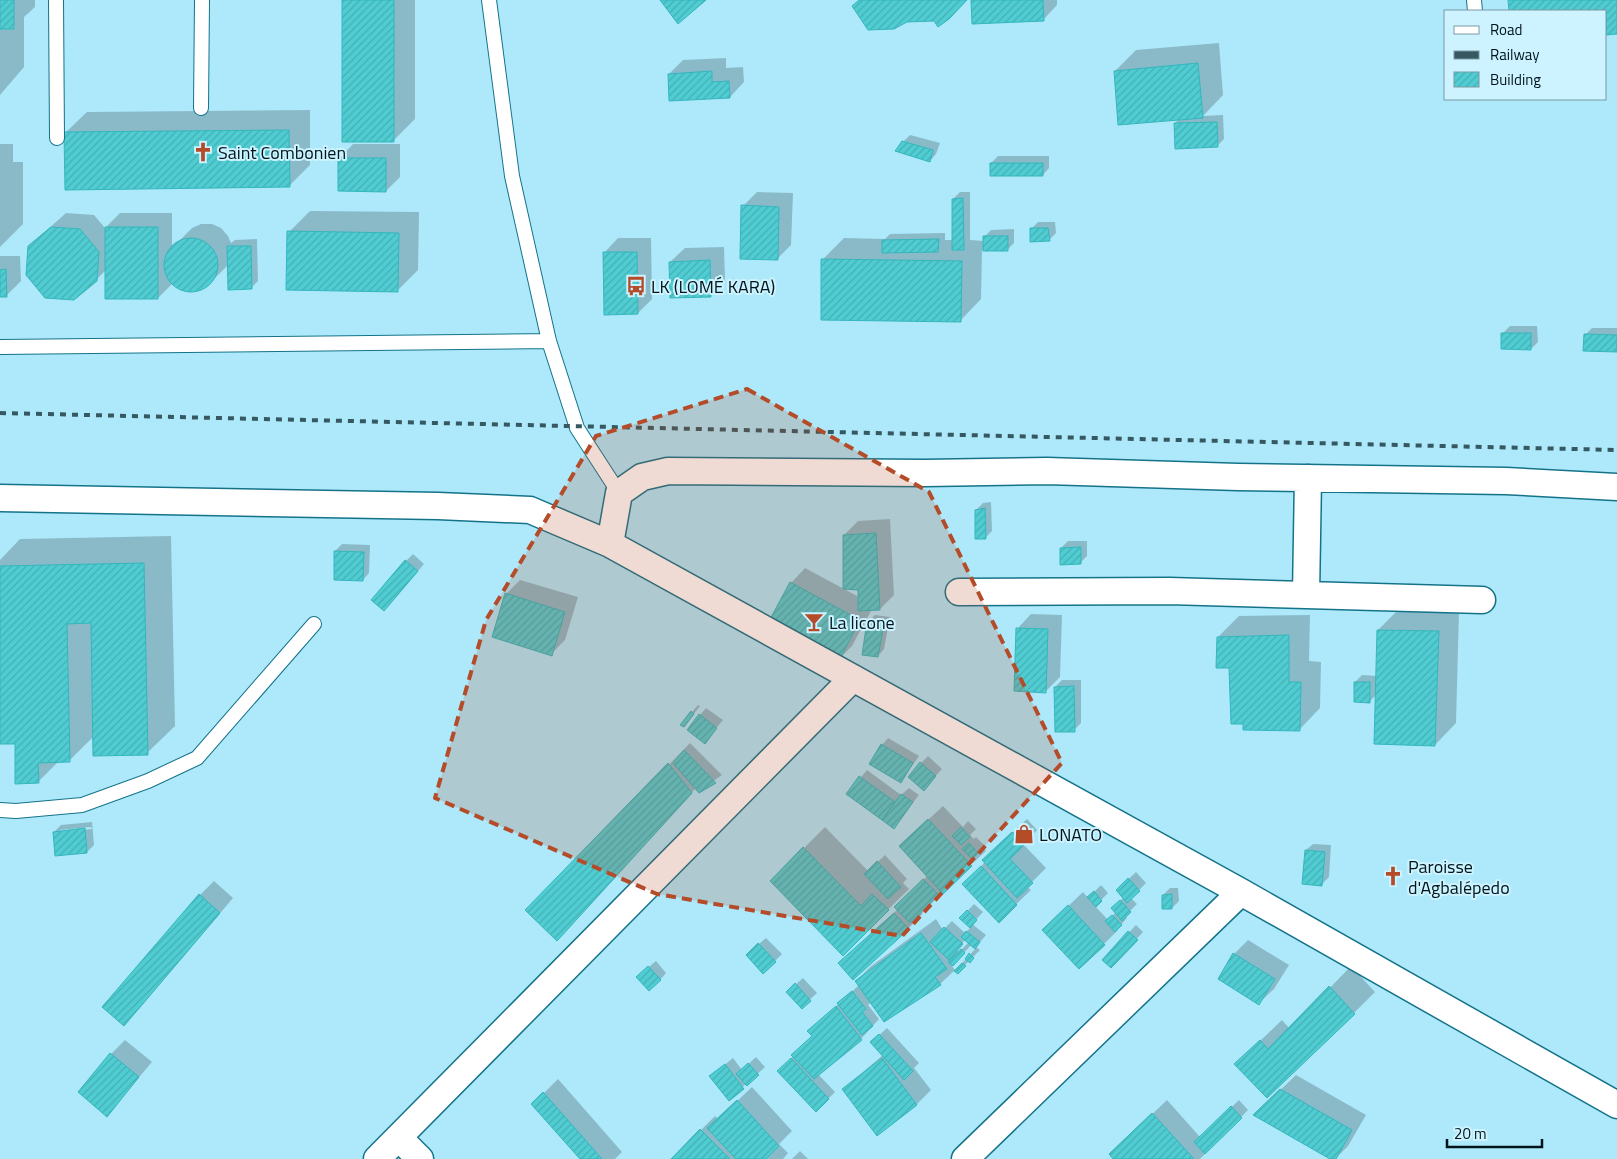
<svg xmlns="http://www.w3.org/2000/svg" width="1617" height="1159" viewBox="0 0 1617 1159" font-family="'Titillium Web',sans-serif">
  <defs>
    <pattern id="building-hatch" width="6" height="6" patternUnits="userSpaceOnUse" patternTransform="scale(1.25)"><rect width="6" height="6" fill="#50cdd2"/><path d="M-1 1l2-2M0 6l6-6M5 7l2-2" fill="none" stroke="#44afb4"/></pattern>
  </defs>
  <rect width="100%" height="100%" fill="#ade9fb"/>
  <path fill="#0003" fill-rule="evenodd" d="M0,0H35V7L24,17V67L0,95Z
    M343,0H415V119L393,141Z
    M972,0H1057V5L1043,20Z
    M1510,0H1617V33L1606,34V11H1510Z
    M1219,43L1223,95L1203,116L1223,115L1224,139L1217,146L1175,123L1180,118L1115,71L1136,50Z
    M726,58V68L743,67L744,82L730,97L669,74L683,60Z
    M310,110V165L289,186L65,133L87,112Z
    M910,135L940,143L936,154L930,161L903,142Z
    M0,144H13V162H23V224L0,247Z
    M353,144H400V177L386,191L339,159Z
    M998,156H1049V168L1043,175L991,163Z
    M757,192L793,193L791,245L777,259L743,206Z
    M960,192H970V240L984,241V237L991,230L1014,229V243L1007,250H982L981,299L960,321L823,259L844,238L885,239L890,234L945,233V240H953V199Z
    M310,211L419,212L418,270L397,291L289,232Z
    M66,213L94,215L105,228L120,213H172V248L192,228L201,224H212L221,228L228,236L231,243L235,240L257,239L258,281L251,288L229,264L206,287L196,291H186L173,283L158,298L106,270L96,280L29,246Z
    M1038,222H1055L1056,233L1049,240L1031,229Z
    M618,238H651L652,299L638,313L604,253Z
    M724,247L725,281L711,295L670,262L685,248Z
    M0,256H20L21,281L6,296H0Z
    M1510,326H1537L1538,342L1531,349L1503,333Z
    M1592,328H1617V350L1585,335Z
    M991,502L992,531L985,538L976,510L983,503Z
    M890,519L894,595L880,609H872L852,646L838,660L770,623L791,583L805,568L859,597V589L844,535L858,521Z
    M171,536L175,726L147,753L94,736L69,761H59L38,782L16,743H0V560L20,539Z
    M1068,541H1087V556L1080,563L1061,548Z
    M342,544L370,545L369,573L363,580L335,551Z
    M413,554L424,564L391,603L406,561Z
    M520,580L578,597L565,640L551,654L506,594Z
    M1399,609L1459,611L1456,723L1435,745L1376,695L1370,701L1355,682L1362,675L1377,676L1378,630Z
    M1031,614L1062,615L1060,677L1045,692L1017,629Z
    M875,615L890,617L884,649L878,656L868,622Z
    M1310,615L1309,661L1321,662L1320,708L1299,730L1230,667L1218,637L1239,616Z
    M1062,680H1081V723L1074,730L1055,687Z
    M698,705L700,706L690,719L692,712Z
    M706,708L723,720L705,742L700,715Z
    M888,738L919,756L901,782L882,745Z
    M690,743L722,775L699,791L696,788L578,918L527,910Z
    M928,756L942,769L924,789L921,763Z
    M867,770L901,795L909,788L919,795L894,827L848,793Z
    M943,806L963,827L968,821L976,829L970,835L974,839L976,837L984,845L982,847L986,851L920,911L922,914L908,928L854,949L898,909L896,907L928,875L915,832Z
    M1027,819L1037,830L1023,844L1046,868L1027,887L1031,890L999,921L978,870L998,846Z
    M92,822L94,845L87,852L54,832L61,825ZM91,827L92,829L60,832V830Z
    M825,827L868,871L885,855L907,879L903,883L909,889L843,954L771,881Z
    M1313,844L1331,845L1329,877L1322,884L1306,850Z
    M1136,872L1146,883L1131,898L1137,904L1125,916L1127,918L1117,929L1118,930L1104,944L1058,916L1083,892L1088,898L1101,885L1108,893L1095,906L1108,920L1116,912L1112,908L1124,897L1117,890Z
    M214,881L233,898L138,1010L200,895Z
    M1170,888H1178L1179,901L1172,908L1163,895Z
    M974,904L983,912L972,924L986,935L976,947L980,950L958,972L956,970L976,948L972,944L952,966L955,970L940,984L884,1021L871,1002L868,1005L879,1019L861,1039L818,1074L835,1092L816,1111L779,1071L813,1036L809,1031L859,985L856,981L870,967L936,919L943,930L952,921L965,933L971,927L961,918ZM966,939L969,942L959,952L957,949Z
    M1136,925L1143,932L1111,967L1103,960Z
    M766,938L782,954L775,961L754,948Z
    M1248,940L1289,965L1274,989L1259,1003L1234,954Z
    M656,961L666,973L660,980L645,970Z
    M1351,966L1375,992L1354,1013L1236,1064L1282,1020L1290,1029Z
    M803,978L817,993L802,1007L787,992Z
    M887,1028L919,1063L914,1068L931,1090L917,1104L878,1134L843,1089L883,1055L872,1042Z
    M125,1040L152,1062L107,1115L111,1054Z
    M756,1057L765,1067L729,1099L711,1076L733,1058L742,1070Z
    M1296,1075L1366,1115L1348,1146L1335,1159L1269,1101Z
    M558,1079L622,1152L615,1159H582L533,1104Z
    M752,1087L792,1131L779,1144L788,1153L783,1159H672L715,1116L718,1119Z
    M1167,1100L1200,1137L1239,1100L1248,1110L1200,1159H1115L1125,1140Z
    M800,1151L808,1159H792Z"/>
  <path fill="url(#building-hatch)" stroke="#33b7bc" d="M0,0H14V29H0Z
    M342,0H394V142H342Z
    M660,0H706L678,24Z
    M859,0H967L949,19L938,27L934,21L907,22L894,29L868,30L852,6Z
    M971,0H1043L1044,21L972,24Z
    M1508,0H1617V34L1606,35V11H1509Z
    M1198,63L1203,118L1118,125L1114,71Z
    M712,71V82L729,81L730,98L669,101L668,74Z
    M1217,122L1218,147L1175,149L1174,123Z
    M289,130L290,187L65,190L64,132Z
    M902,141L933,150L930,162L895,151Z
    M338,158H386V192L338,191Z
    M990,163H1043V176H990Z
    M963,198L964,250H952V199Z
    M741,205L779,207L778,260L740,259Z
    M51,227L80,229L99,252L97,281L74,300L45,298L26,275L28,246Z
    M105,227H158V299H105Z
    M1030,228H1048L1050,241L1030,242Z
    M287,231L399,233L398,292L286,290Z
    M983,236H1008V251H983Z
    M164 265a27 27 0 1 1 54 0a27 27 0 1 1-54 0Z
    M939,239L938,252L882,253V240Z
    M227,246H251L252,289L228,290Z
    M603,252H637L638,314L604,315Z
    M821,259L962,261L961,322L821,320Z
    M710,260L711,297L670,298L669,262Z
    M6,269L7,297H0V270Z
    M1501,333H1531V350L1501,349Z
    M1584,334L1617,335V352L1583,351Z
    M985,508L986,539H975V510Z
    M876,533L880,610L858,611V590L843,589V535Z
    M1081,547V564L1060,565V548Z
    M334,551L364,552L363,581L334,580Z
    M405,560L418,571L384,611L371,600Z
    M144,563L148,755L93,756L91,623L67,624L70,762L38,763L39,783L15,784V744H0V566Z
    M790,582L860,620L839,661L768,623Z
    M505,593L565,612L552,656L492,637Z
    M867,621L884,624L878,657L862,655Z
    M1016,628L1048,629L1046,693L1014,691Z
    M1377,630L1439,631L1435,746L1374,744Z
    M1289,635V682H1301L1300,731L1243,730V724H1231L1229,668H1216L1217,637Z
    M1354,682H1370V703L1354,702Z
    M1074,686L1075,732H1055L1054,687Z
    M691,711L694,714L684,727L680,725Z
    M699,714L717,728L705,744L687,730Z
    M881,744L913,763L901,783L869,764Z
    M684,750L716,783L699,793L673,763Z
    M920,762L936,776L924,791L908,777Z
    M668,763L692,793L557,941L525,910Z
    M859,776L895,802L882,820L846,794Z
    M901,794L913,802L894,829L882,820Z
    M928,819L972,866L943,894L899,846Z
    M961,827L970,837L961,845L952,836Z
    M85,828L87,853L55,856L53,832Z
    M1012,832L1024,845L1010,859L1033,883L1017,898L982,860Z
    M969,843L978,853L972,859L962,849Z
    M803,847L861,906L872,894L889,910L843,956L770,881Z
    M1305,850L1325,852L1322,886L1302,884Z
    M877,861L901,887L888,899L864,874Z
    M981,866L1017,905L999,923L962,884Z
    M1128,878L1140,891L1127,903L1116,890Z
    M923,879L939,895L910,923L894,907Z
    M1094,891L1102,901L1096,907L1087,897Z
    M199,894L220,913L124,1026L102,1007Z
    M1172,894V909H1162V895Z
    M1120,900L1131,912L1122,921L1111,908Z
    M1068,905L1105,945L1079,969L1042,930Z
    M967,910L977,920L970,928L959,918Z
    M894,913L909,929L853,980L838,963Z
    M1112,915L1122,925L1115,932L1105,921Z
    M944,927L963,944L949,960L930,942Z
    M966,931L980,942L975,949L961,937Z
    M1128,931L1138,940L1111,968L1102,960Z
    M921,933L947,969L935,977L941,985L884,1022L855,981Z
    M758,943L776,962L763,974L746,955Z
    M961,949L965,953L953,966L948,962Z
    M969,953L974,958L970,963L965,959Z
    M1233,953L1275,979L1259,1005L1218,979Z
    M962,963L966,966L958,974L954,971Z
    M648,966L661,980L649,991L636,977Z
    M795,983L811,1001L802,1009L786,992Z
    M1329,986L1355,1014L1267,1098L1234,1064L1260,1040L1268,1049Z
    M852,991L866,1009L862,1012L873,1026L862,1035L837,1003Z
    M836,1006L862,1040L814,1079L791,1055L812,1036L807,1031Z
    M879,1034L913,1071L904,1080L870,1042Z
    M110,1053L139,1077L107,1117L78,1092Z
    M791,1058L829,1099L816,1112L777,1071Z
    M882,1058L917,1105L877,1136L842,1089Z
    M748,1063L759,1075L747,1086L736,1074Z
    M725,1064L744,1089L729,1101L709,1076Z
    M1280,1089L1352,1130L1336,1159H1330L1253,1115Z
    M543,1092L602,1159H580L531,1104Z
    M737,1100L779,1146L766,1159H736L707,1128Z
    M1231,1106L1242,1118L1205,1154L1194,1142Z
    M1152,1113L1194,1159H1113L1109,1154Z
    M700,1129L730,1159H671Z"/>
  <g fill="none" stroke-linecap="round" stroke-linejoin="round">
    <defs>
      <path id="lane" d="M56,0L57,138
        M489,0L512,176L549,341L577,428L619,493
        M1474,0L1475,11
        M201,108L202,0
        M0,347L549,341
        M0,810L16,811L82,805L148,781L197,758L314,624"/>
      <path id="street" d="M0,498L438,506L530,510L610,544L1241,892L1617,1105
        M610,544L619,493L642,477L668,471L925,473L1047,471L1238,477L1506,481L1617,487
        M959,592L1169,591L1482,600
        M1306,595L1308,478
        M399,1138L420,1159
        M377,1159L853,678
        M965,1159L1241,892"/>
    </defs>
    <use href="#lane" stroke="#147389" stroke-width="16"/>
    <use href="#street" stroke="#147389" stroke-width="29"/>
    <use href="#lane" stroke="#fff" stroke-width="14"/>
    <use href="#street" stroke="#fff" stroke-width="26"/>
    <path stroke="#365861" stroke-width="4" stroke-dasharray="6 6" stroke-linecap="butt" d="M0,413L1617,450"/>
  </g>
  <path fill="#b44c29" fill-opacity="0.2" stroke="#b44c29" stroke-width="4" stroke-dasharray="10 6" stroke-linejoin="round" d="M747,389L929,492L1062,763L902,936L657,894L435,798L486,620L596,436Z"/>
  <defs>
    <symbol id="church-bare" viewBox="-9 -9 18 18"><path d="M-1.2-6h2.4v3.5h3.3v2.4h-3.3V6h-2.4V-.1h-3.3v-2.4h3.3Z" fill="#b44c29" stroke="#ccf3ff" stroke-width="2.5" paint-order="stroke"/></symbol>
    <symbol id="bus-bare" viewBox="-9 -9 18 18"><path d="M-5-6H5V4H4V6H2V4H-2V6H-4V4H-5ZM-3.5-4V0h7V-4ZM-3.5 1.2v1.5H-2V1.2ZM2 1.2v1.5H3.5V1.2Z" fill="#b44c29" stroke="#ccf3ff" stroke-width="2.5" paint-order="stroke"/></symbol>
    <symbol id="bar-bare" viewBox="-9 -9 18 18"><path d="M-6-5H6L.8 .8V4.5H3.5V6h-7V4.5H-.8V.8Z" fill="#b44c29" stroke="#ccf3ff" stroke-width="2.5" paint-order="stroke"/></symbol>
    <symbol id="shop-bare" viewBox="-9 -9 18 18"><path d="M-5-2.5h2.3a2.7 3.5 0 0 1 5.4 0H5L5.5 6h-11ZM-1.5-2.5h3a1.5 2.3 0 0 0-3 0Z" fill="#b44c29" stroke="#ccf3ff" stroke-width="2.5" paint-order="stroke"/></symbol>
  </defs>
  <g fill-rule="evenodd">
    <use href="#church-bare" x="189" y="138" width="28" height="28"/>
    <use href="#bus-bare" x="622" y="272" width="28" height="28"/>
    <use href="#bar-bare" x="800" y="608" width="28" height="28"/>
    <use href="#shop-bare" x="1010" y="820" width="28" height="28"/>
    <use href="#church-bare" x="1379" y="862" width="28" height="28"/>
  </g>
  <g text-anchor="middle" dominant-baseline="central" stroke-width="4" stroke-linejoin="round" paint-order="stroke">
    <g font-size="18" fill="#00151b" stroke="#ccf3ff" text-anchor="start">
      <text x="218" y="152">Saint Combonien</text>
      <text x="651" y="286">LK (LOMÉ KARA)</text>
      <text x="829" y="622">La licone</text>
      <text x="1039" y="834">LONATO</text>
      <text x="1408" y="866">Paroisse<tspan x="1408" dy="21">d'Agbalépedo</tspan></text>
    </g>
  </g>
  <rect x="1444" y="10" width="162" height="90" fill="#ccf3ff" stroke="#7a9aa4"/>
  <rect x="1454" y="26" width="25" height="8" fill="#ffffff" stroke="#7a9aa4"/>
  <text x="1490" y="35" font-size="15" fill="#00151b">Road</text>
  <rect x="1454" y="51" width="25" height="8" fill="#365861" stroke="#7a9aa4"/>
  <text x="1490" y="60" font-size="15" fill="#00151b">Railway</text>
  <rect x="1454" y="72" width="25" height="15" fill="url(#building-hatch)" stroke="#7a9aa4"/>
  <text x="1490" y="85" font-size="15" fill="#00151b">Building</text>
  <path d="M1447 1139v8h95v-8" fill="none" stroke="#00151b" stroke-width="2.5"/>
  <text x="1454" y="1139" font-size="15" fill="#00151b" stroke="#ccf3ff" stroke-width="4" paint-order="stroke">20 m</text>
</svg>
